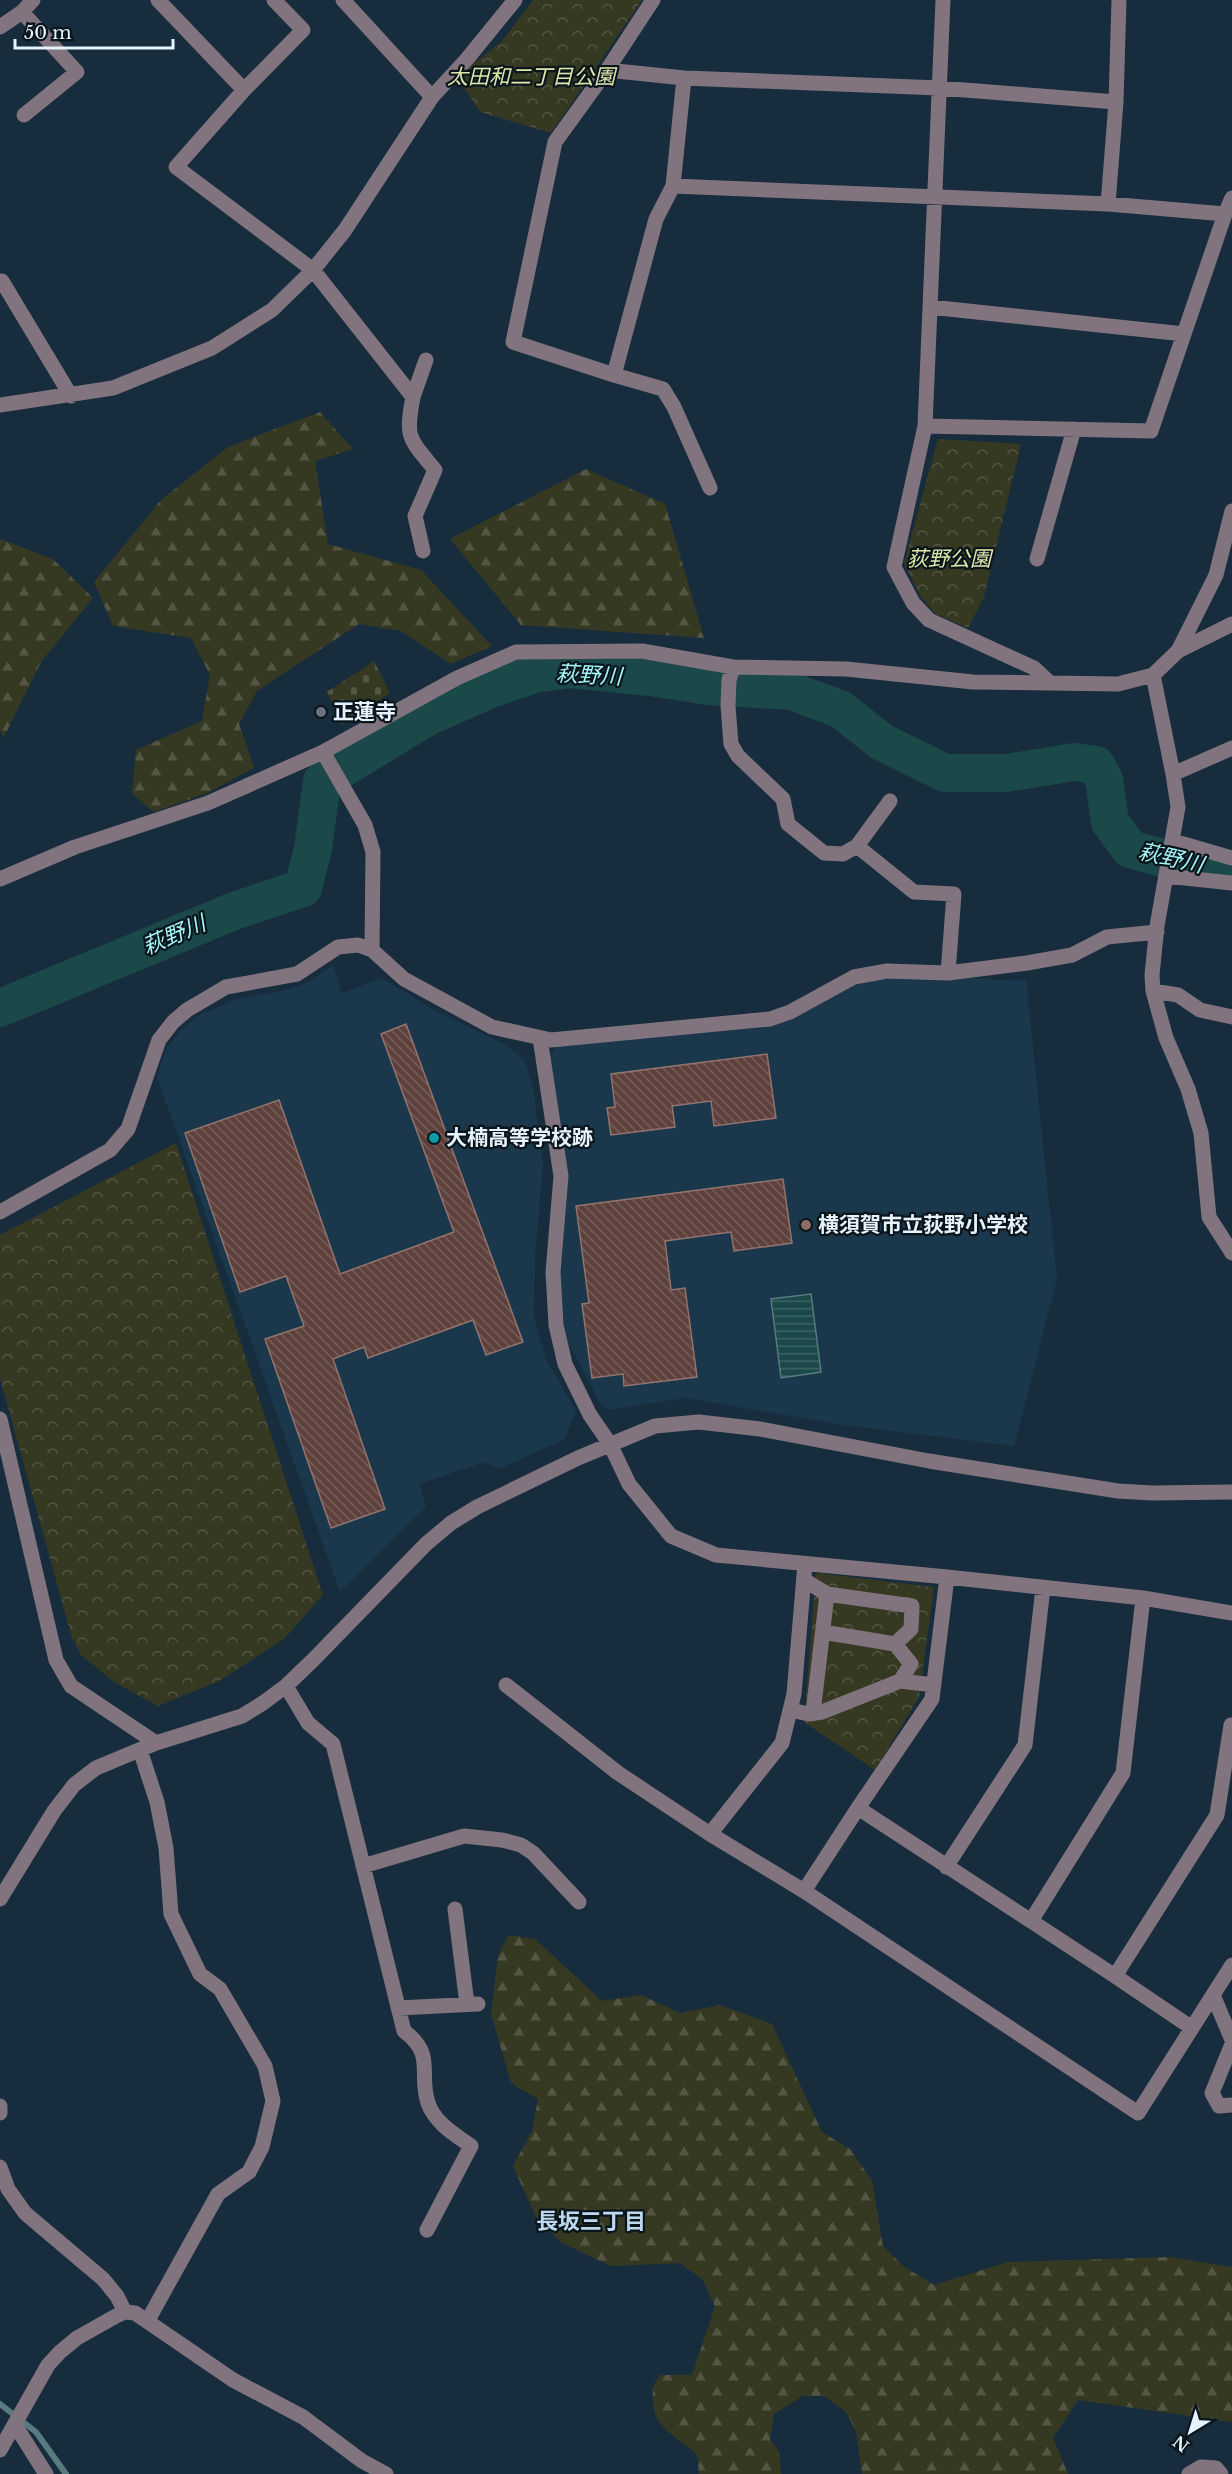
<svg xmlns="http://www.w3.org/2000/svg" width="1232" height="2474" viewBox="0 0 1232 2474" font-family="'Libre Baskerville','Noto Sans JP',serif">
  <defs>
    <pattern id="forest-firs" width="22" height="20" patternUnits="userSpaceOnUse" patternTransform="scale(1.5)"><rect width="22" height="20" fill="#353922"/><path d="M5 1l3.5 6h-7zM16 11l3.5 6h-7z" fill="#525643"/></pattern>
    <pattern id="cemetery-stones" width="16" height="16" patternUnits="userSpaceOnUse" patternTransform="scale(1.5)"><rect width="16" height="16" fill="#353922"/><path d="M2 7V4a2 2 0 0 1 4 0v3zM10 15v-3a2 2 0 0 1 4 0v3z" fill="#525643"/></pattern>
    <pattern id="park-crowns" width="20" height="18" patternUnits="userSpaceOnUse" patternTransform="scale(1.5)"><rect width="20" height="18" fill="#353922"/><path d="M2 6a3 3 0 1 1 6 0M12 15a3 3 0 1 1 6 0" fill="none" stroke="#525643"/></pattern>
    <pattern id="water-rules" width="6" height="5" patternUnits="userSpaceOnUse" patternTransform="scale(1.5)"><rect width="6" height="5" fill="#1b4849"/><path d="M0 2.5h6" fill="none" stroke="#3c6364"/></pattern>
    <pattern id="building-back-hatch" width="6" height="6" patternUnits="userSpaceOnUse" patternTransform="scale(1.5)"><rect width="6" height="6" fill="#5e413c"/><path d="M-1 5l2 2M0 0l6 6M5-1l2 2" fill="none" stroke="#755d59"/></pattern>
  </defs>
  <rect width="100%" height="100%" fill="#172d3d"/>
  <path fill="#1a374b" d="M333,965L342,993L382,978L434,1010L508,1046L524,1060L533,1086L543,1165L535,1256L534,1316L546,1359L576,1411L565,1439L499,1469L484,1462L420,1484L426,1507L340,1592L157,1077L166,1049L180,1031L199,1015L237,999L286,990L307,983Z
    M888,971L1000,980L1026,979L1057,1279L1014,1446L844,1425L685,1398L610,1410L601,1405L566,1338L557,1275L565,1174L549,1056L560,1042L774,1020L844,980Z"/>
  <path fill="url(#forest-firs)" d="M320,412L353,449L315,461L328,544L421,570L492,646L451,664L401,631L359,624L257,691L239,724L254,768L207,793L154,812L132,794L136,750L202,721L210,675L191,638L113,626L94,582L161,500L228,447Z
    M586,469L665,504L704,638L521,625L450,539Z
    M0,539L53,559L93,598L41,662L4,737L0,731Z
    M509,1935L535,1939L602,2001L641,1995L680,2013L720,2005L772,2024L822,2132L850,2149L872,2181L883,2246L903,2266L934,2285L1008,2262L1170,2257L1232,2267V2422L1078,2400L1053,2438L1068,2474H862L856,2431L846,2412L824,2396H803L774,2414L770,2439L779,2452L781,2474H699L697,2454C679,2439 653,2427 653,2401C652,2389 653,2384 660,2375H692L715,2307L703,2280L680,2263L611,2266L562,2243L536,2217L513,2166L532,2131L538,2099L511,2083L491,2014L498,1955Z"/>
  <path fill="url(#cemetery-stones)" d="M374,661L390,693L342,724L327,692Z"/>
  <path fill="url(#park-crowns)" d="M533,0H642L551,133L480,112L457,77L502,41Z
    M938,439L1021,444L984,597L968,628L935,614L919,594L904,563Z
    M176,1143L323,1595L284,1639L219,1681L158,1706L114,1682L81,1655L72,1638L0,1378V1235Z
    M816,1573L934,1587L919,1697L875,1770L804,1722Z"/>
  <path fill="url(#water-rules)" stroke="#587b7f" stroke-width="1.5" d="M811,1294L821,1372L781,1378L771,1299Z"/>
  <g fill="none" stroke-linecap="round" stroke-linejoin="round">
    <path stroke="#587b7f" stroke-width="6" d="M0,2404L36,2432L66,2474"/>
    <path stroke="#1b4849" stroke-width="38" d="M0,1008L234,911L303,888L313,849L322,781L429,716L488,690L534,674L570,669L650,677L708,686L791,691L840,709L882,742L945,773H1006L1074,762L1096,765L1104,780L1110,822L1130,849L1190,866L1232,870"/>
  </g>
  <path fill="url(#building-back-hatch)" stroke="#93746e" stroke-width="1.5" d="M406,1024L523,1342L486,1355L473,1320L368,1358L364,1347L333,1359L385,1509L331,1528L265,1339L304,1326L286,1276L240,1292L185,1133L279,1100L340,1274L454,1232L381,1034Z
    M767,1054L776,1118L714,1126L711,1101L672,1106L675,1127L611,1135L607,1108L615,1107L611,1074Z
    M783,1179L792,1243L734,1251L731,1232L665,1241L671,1290L685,1288L697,1377L624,1386L623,1374L592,1378L582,1304L589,1303L576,1206Z"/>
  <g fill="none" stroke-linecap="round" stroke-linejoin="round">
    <path stroke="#82747e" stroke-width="15" d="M158,0L244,90L176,167L313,270L345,230L432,97L467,59L515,0
      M343,0L432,97
      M653,0L607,70L555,142L513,342L614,375L656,219L673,186L1108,204L1225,214L1232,198
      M943,0L925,426L894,567L913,603L929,620L1034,668L1050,683
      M22,12L77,72L24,115
      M0,27L22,12L33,0
      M607,70L684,78L940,88L1116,102
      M244,90L303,30L274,0
      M673,186L684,78
      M1108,204L1116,102L1119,0
      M2,281L71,396
      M930,307L1184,334L1225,214
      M614,375L663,389L674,407L710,488
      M413,397L426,360
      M0,405L113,388L212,348L272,310L313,270L413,397C405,439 409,438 435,470L415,516L423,551
      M925,426L1151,431L1184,334
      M1037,559L1074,429
      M1178,651L1216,575L1232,511
      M733,667L729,680L728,706L731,744L738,756L783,799L788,824L824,853L843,854L857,846L914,892L954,894L948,973
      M1153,675L1173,774L1178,807L1157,926L1152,975L1153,991L1166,1038L1188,1089L1201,1133L1209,1217L1232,1253
      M1173,774L1232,748
      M1173,841L1232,858
      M857,846L890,801
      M1166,876L1232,883
      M0,879L75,847L208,803L323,752
      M1157,932L1107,937L1072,955L1027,963L948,973L887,971L854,977L790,1012L770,1019L551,1040L492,1027L404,979L372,950L373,852L365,825L323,752L457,678L516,652L642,651L733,667L846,669L973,682L1118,684L1153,675L1178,651L1232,624
      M1153,991L1178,995L1200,1010L1232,1017
      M540,1038L561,1176L553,1272L556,1325L565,1364L590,1415L610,1444L629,1484L671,1536L716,1555L947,1577L1143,1598L1232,1613
      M0,1212L110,1150L128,1129L159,1040L173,1022L187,1010L226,987L297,974L338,947L358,945L372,950
      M0,1419L56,1660L71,1686L156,1743
      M947,1577L932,1699L858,1808L804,1891L1138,2113L1232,1965
      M804,1580L827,1594L813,1713
      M823,1632L895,1644L911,1629L912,1606L827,1594
      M895,1644L911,1664L900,1681
      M506,1685L618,1773L710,1834L804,1891
      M286,1686L308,1723L333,1744L404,2031C436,2055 418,2073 428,2103C435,2123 454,2134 471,2146L427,2230
      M790,1710L809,1714L822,1712L900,1681L934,1685
      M140,1750L157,1802L166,1848L171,1914L200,1974L220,1989L265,2066L273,2101L262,2147L249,2172L218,2194L148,2320
      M858,1808L1031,1921
      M710,1834L782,1743L794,1694L805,1564
      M363,1866L464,1836L502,1840L521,1845L533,1853L579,1902
      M946,1867L1025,1745L1043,1588
      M0,1899L54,1811L74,1785L96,1768L156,1743L242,1716L263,1703L286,1686L314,1659L426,1544L451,1523L477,1507L578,1458L655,1426L699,1422L760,1429L929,1461L1118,1491L1152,1493L1232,1492
      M455,1909L467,2004
      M1115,1976L1031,1921L1123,1773L1143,1598
      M1213,1995L1232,2040
      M398,2008L478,2004
      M1192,2028L1115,1976L1217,1815L1231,1725
      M1232,2044L1212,2093L1219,2106L1232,2105
      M0,2106V2113
      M0,2167L8,2189L25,2213L103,2279L117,2296L125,2312
      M15,2425L46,2474
      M0,2450L48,2365L60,2352L77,2338L116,2316L125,2312L135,2313L233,2380L303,2417L362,2461L386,2474
      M1189,2474L1201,2467L1216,2468L1221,2474"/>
  </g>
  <circle fill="#6b7280" stroke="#0a141b" stroke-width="2" cx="321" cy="712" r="6"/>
  <circle fill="#0f9aa8" stroke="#0a141b" stroke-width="2" cx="434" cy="1138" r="6"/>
  <circle fill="#8d6e63" stroke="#0a141b" stroke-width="2" cx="806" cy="1225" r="6"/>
  <g text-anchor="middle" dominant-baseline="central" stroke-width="4.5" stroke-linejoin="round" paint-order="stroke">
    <g font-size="21" font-style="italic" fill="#dce6aa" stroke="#0a141b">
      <text x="531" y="77">太田和二丁目公園</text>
      <text x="949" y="559">荻野公園</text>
    </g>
    <g font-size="21" font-weight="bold" fill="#e5f3fe" stroke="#0a141b" text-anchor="start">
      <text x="333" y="712">正蓮寺</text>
      <text x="446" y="1138">大楠高等学校跡</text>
      <text x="818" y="1225">横須賀市立荻野小学校</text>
    </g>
    <g font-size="22" font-style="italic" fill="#a4f5f6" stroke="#0a141b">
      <text transform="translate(589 675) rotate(3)">萩野川</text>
      <text transform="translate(1171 858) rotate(13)">萩野川</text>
      <text transform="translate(174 935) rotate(-23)">萩野川</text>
    </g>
    <g font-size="22" font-weight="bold" fill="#bdd8ed" stroke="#0a141b">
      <text x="591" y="2221">長坂三丁目</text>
    </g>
  </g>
  <g transform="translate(1190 2432) rotate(218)" stroke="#0a141b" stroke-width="4.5" paint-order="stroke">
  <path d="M0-4.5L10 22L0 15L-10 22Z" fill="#e5f3fe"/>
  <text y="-9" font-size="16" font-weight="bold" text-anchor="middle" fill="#e5f3fe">N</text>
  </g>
  <path d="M15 39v9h158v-9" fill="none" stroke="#e5f3fe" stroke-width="3"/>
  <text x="24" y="39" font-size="18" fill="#e5f3fe" stroke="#0a141b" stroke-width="4.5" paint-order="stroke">50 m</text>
</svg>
